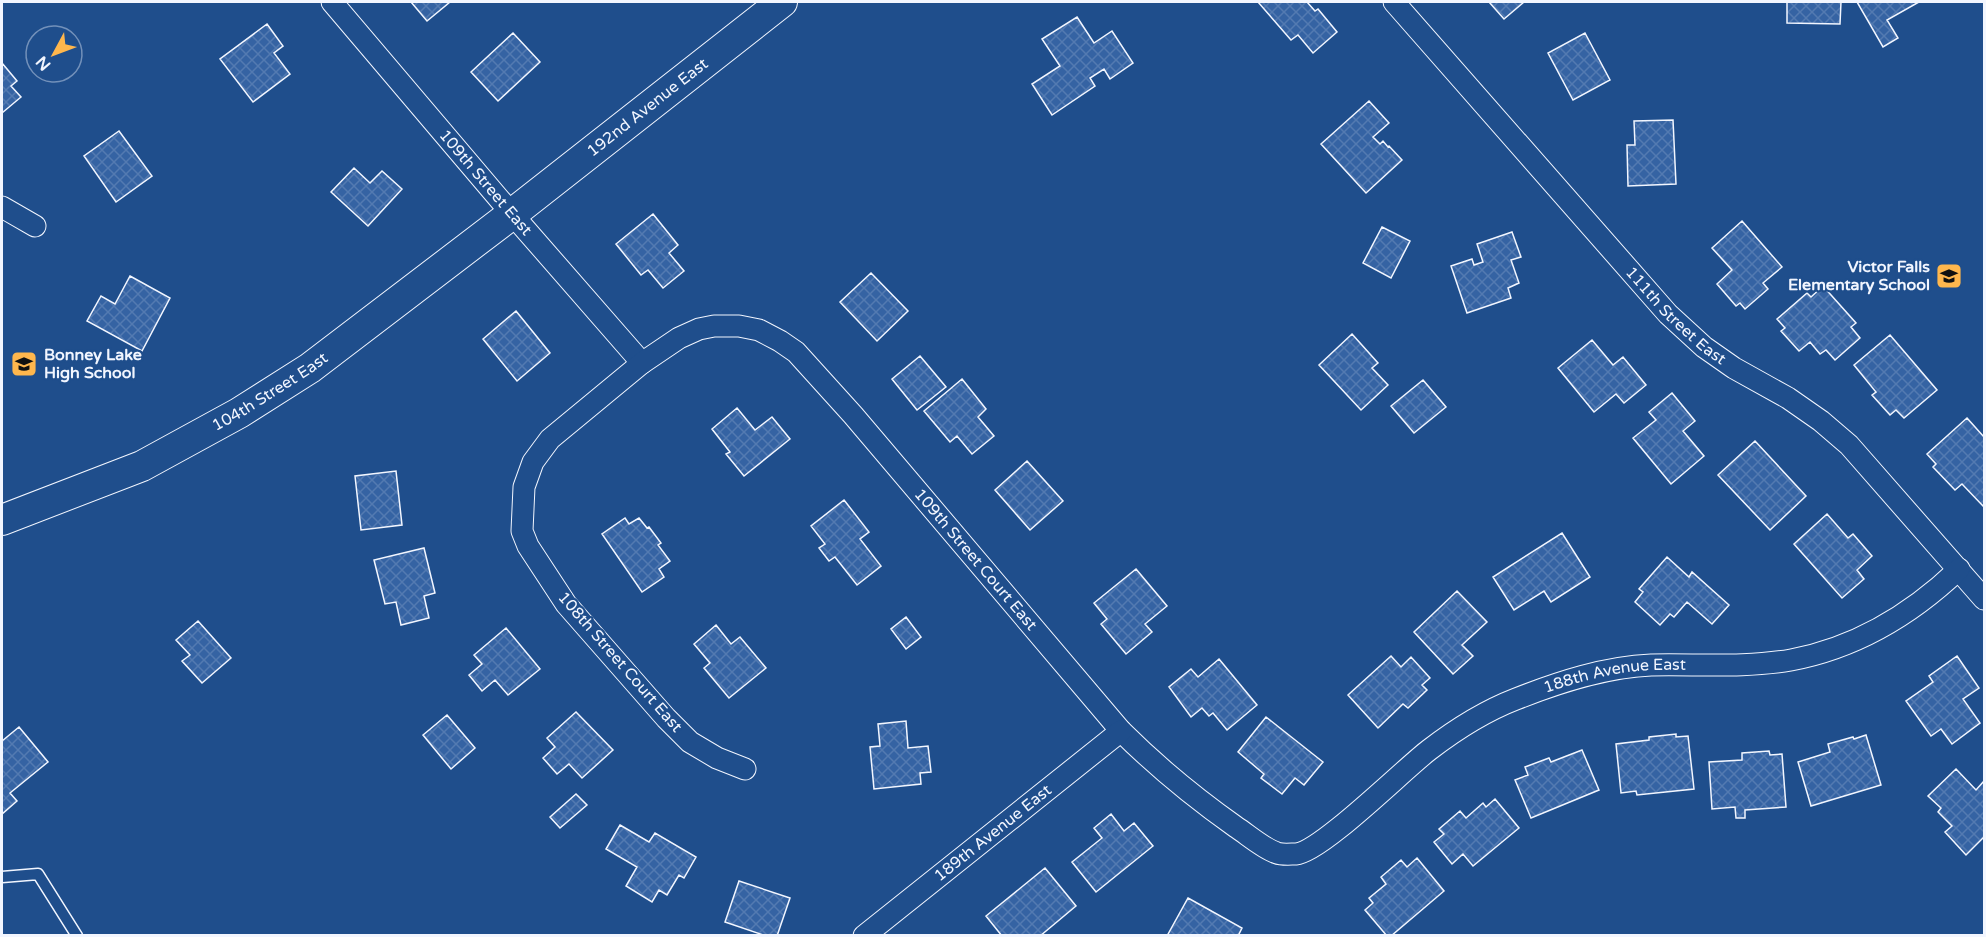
<svg xmlns="http://www.w3.org/2000/svg" width="1986" height="937" viewBox="0 0 1986 937" font-family="'Varela Round',sans-serif">
  <defs>
    <pattern id="building-cross-hatch" width="8" height="8" patternUnits="userSpaceOnUse" patternTransform="scale(1.5)"><rect width="8" height="8" fill="#3563a3"/><path d="M0 0l8 8M0 8l8-8" fill="none" stroke="#537ab1"/></pattern>
  </defs>
  <rect width="100%" height="100%" fill="#1f4e8c"/>
  <path fill="url(#building-cross-hatch)" stroke="#f2f6ff" stroke-width="1.5" d="M411,2H450L427,21Z
    M1258,2H1307L1315,11L1318,9L1337,32L1313,53L1298,35L1291,40Z
    M1489,2H1524L1504,19Z
    M1787,2H1841L1840,24L1787,23Z
    M1857,2H1919L1887,20L1898,38L1883,47Z
    M1077,17L1094,43L1112,31L1133,63L1110,79L1104,69L1090,78L1095,86L1052,115L1032,84L1060,66L1042,39Z
    M267,24L283,46L274,53L290,74L253,102L220,59Z
    M513,33L540,62L498,101L471,72Z
    M1585,33L1610,80L1573,100L1548,53Z
    M2,63L17,81L11,86L21,97L2,113Z
    M1369,101L1389,123L1373,137L1380,144L1383,141L1388,147L1389,146L1402,160L1366,193L1321,144Z
    M1673,120L1676,184L1628,186L1627,145H1635L1634,121Z
    M119,131L152,176L116,202L84,156Z
    M354,168L370,183L382,171L402,189L368,226L331,192Z
    M653,214L678,245L669,253L684,271L663,288L648,270L641,275L616,244Z
    M1742,221L1782,267L1763,283L1768,289L1745,309L1740,303L1736,306L1717,284L1732,270L1712,248Z
    M1382,227L1410,241L1391,278L1363,263Z
    M1512,232L1521,257L1511,260L1519,283L1508,288L1511,298L1467,313L1451,266L1472,259L1474,265L1483,262L1477,244Z
    M871,273L908,311L877,341L840,302Z
    M130,276L170,298L142,351L87,321L101,296L115,304Z
    M1823,286L1856,323L1851,327L1860,338L1835,360L1826,350L1820,354L1810,342L1799,351L1781,331L1785,328L1777,319L1807,293L1811,297Z
    M516,311L550,353L517,381L483,339Z
    M1352,334L1378,363L1372,368L1388,385L1361,410L1319,365Z
    M1890,335L1937,390L1904,418L1896,410L1890,415L1872,395L1876,392L1854,365Z
    M1592,340L1613,365L1623,357L1646,385L1624,403L1616,394L1594,412L1558,368Z
    M920,356L946,387L917,410L892,379Z
    M962,379L986,409L978,417L994,436L972,454L957,436L950,442L924,411Z
    M1423,380L1446,407L1414,433L1391,406Z
    M1672,393L1695,421L1683,431L1704,456L1671,484L1633,438L1656,420L1649,412Z
    M737,408L755,430L772,417L790,439L744,476L726,454L730,452L712,429Z
    M1967,418L1984,437V504L1983,506L1962,484L1955,490L1933,467L1936,464L1927,454Z
    M1755,441L1806,496L1770,530L1718,475Z
    M1027,461L1063,501L1030,530L995,490Z
    M396,471L402,525L361,530L355,476Z
    M844,500L869,532L860,539L881,566L857,585L835,557L829,561L819,548L825,544L811,526Z
    M1827,514L1848,538L1853,534L1872,556L1857,570L1864,579L1842,598L1794,544Z
    M625,518L629,524L639,518L647,528L649,527L661,543L658,545L670,561L659,569L664,577L642,592L602,534Z
    M1562,533L1590,577L1551,602L1544,591L1514,610L1493,577Z
    M424,548L435,593L424,596L429,618L401,625L396,602L385,604L374,560Z
    M1667,557L1689,577L1692,572L1729,605L1712,624L1687,602L1674,617L1670,614L1660,625L1635,602L1643,592L1639,589Z
    M1136,569L1167,606L1145,624L1152,632L1126,654L1101,624L1107,619L1094,603Z
    M1457,591L1487,622L1462,645L1473,656L1453,674L1414,632Z
    M906,617L921,637L906,649L891,629Z
    M198,621L231,658L202,683L182,661L190,655L176,640Z
    M716,625L731,644L740,637L766,668L729,698L704,668L710,663L694,644Z
    M506,628L540,669L508,695L495,680L482,691L469,675L482,664L474,655Z
    M1391,656L1401,667L1411,657L1430,678L1422,685L1427,690L1408,708L1403,704L1378,728L1348,695Z
    M1957,656L1979,688L1963,699L1980,723L1952,744L1941,729L1931,736L1906,701L1933,682L1929,676Z
    M1219,659L1257,705L1227,730L1213,713L1209,716L1202,708L1191,717L1169,687L1191,669L1198,677Z
    M576,712L613,750L582,778L569,764L557,774L543,758L555,747L547,738Z
    M447,715L475,748L451,769L423,735Z
    M1266,717L1323,762L1304,785L1295,778L1282,794L1261,778L1264,774L1238,752Z
    M906,721L908,748L928,746L931,772L920,773L921,784L874,789L870,747L880,746L878,724Z
    M19,727L48,762L10,793L17,801L2,814V741Z
    M1676,734V737L1688,736L1694,789L1637,795L1636,791L1621,793L1616,744L1649,740V737Z
    M1866,735L1881,785L1811,806L1798,762L1830,752L1828,744L1853,737L1854,739Z
    M1582,750L1599,790L1531,818L1515,780L1528,775L1525,767L1549,758L1551,762Z
    M1769,751L1770,755L1782,754L1786,807L1745,810V818H1736L1735,807L1712,809L1709,762L1742,760V753Z
    M1956,769L1976,790L1984,781V837L1966,855L1945,832L1952,826L1938,812L1941,808L1928,796Z
    M576,794L587,805L560,828L550,817Z
    M1495,799L1519,828L1473,866L1463,854L1452,864L1434,842L1444,834L1439,829L1460,811L1466,818L1483,803L1486,807Z
    M1111,814L1124,831L1134,823L1153,846L1096,892L1072,862L1102,838L1094,828Z
    M620,825L649,842L655,833L696,857L684,878L679,875L667,895L659,890L652,902L626,886L637,867L606,849Z
    M1417,858L1444,891L1391,936H1387L1365,910L1373,903L1369,898L1386,884L1381,877L1401,860L1407,867Z
    M1045,868L1076,906L1040,936H1002L986,916Z
    M739,881L790,898L777,936H766L725,922Z
    M1188,898L1242,928L1238,936H1167Z"/>
  <g fill="none" stroke-linecap="round" stroke-linejoin="round">
    <defs>
      <path id="lane" d="M2,877L38,874L77,936"/>
      <g id="street">
        <path id="s1" d="M332,2L512,214L642,363"/>
        <path id="s2" d="M1394,2L1668,314L1704,347L1734,368L1788,398L1821,421L1849,445L1984,599"/>
        <path d="M2,207L35,226"/>
        <path id="s3" d="M745,769L717,758L690,742L666,718L566,604L528,546L522,531L524,487L533,462L550,439L642,363L679,338L699,329L714,326H739L759,330L780,341L796,352L853,415L1121,731C1157,767 1195,798 1236,827C1247,834 1264,849 1277,853C1282,855 1291,854 1296,854C1321,852 1404,769 1429,750C1455,730 1485,711 1516,699C1559,682 1605,667 1651,665C1698,664 1745,668 1791,660C1855,648 1912,614 1959,569"/>
        <path id="s4" d="M864,936L1121,731"/>
      </g>
      <g id="secondary">
        <path id="s5" d="M2,520L142,466L239,413L310,368L512,214L782,2"/>
      </g>
    </defs>
    <use href="#lane" stroke="#f2f6ff" stroke-width="13"/>
    <use href="#street" stroke="#f2f6ff" stroke-width="23"/>
    <use href="#secondary" stroke="#f2f6ff" stroke-width="32"/>
    <use href="#lane" stroke="#1f4e8c" stroke-width="10"/>
    <use href="#street" stroke="#1f4e8c" stroke-width="21"/>
    <use href="#secondary" stroke="#1f4e8c" stroke-width="30"/>
  </g>
  <defs>
    <symbol id="school-square" viewBox="-11 -11 22 22"><rect x="-9" y="-9" width="18" height="18" rx="4" fill="#ffb74d" stroke="#1f4e8c"/><path d="M0-5L7-2L0 1L-7-2ZM-4 1L0 2.5L4 1V4Q0 6-4 4Z" fill="#111"/></symbol>
  </defs>
  <g fill-rule="evenodd">
    <use href="#school-square" x="1934" y="261" width="30" height="30"/>
    <use href="#school-square" x="9" y="349" width="30" height="30"/>
  </g>
  <g text-anchor="middle" dominant-baseline="central" stroke-width="4.5" stroke-linejoin="round" paint-order="stroke">
    <g font-size="16" fill="#f2f6ff" stroke="#1f4e8c">
      <text stroke="none"><textPath href="#s5" startOffset="771">192nd Avenue East</textPath></text>
      <text stroke="none"><textPath href="#s1" startOffset="237">109th Street East</textPath></text>
      <text stroke="none"><textPath href="#s2" startOffset="422">111th Street East</textPath></text>
      <text stroke="none"><textPath href="#s5" startOffset="298">104th Street East</textPath></text>
      <text stroke="none"><textPath href="#s3" startOffset="996">109th Street Court East</textPath></text>
      <text transform="translate(620 662) rotate(49)">108th Street Court East</text>
      <text stroke="none"><textPath href="#s3" startOffset="1812">188th Avenue East</textPath></text>
      <text stroke="none"><textPath href="#s4" startOffset="165">189th Avenue East</textPath></text>
    </g>
    <g font-size="16" font-weight="bold" fill="#f2f6ff" stroke="#1f4e8c" text-anchor="end">
      <text x="1930" y="267">Victor Falls<tspan x="1930" dy="18">Elementary School</tspan></text>
      <text x="44" y="355" text-anchor="start">Bonney Lake<tspan x="44" dy="18">High School</tspan></text>
    </g>
  </g>
  <rect width="1986" height="937" fill="none" stroke="#f2f6ff" stroke-width="6"/>
  <g transform="translate(54 54) rotate(229)"><circle r="28" fill="#1f4e8c" stroke="#7391ba" stroke-width="1.5"/>
  <path d="M0-4.5L10 22L0 15L-10 22Z" fill="#ffb74d"/>
  <text y="-9" font-size="16" font-weight="bold" text-anchor="middle" fill="#f2f6ff">N</text>
  </g>
</svg>
